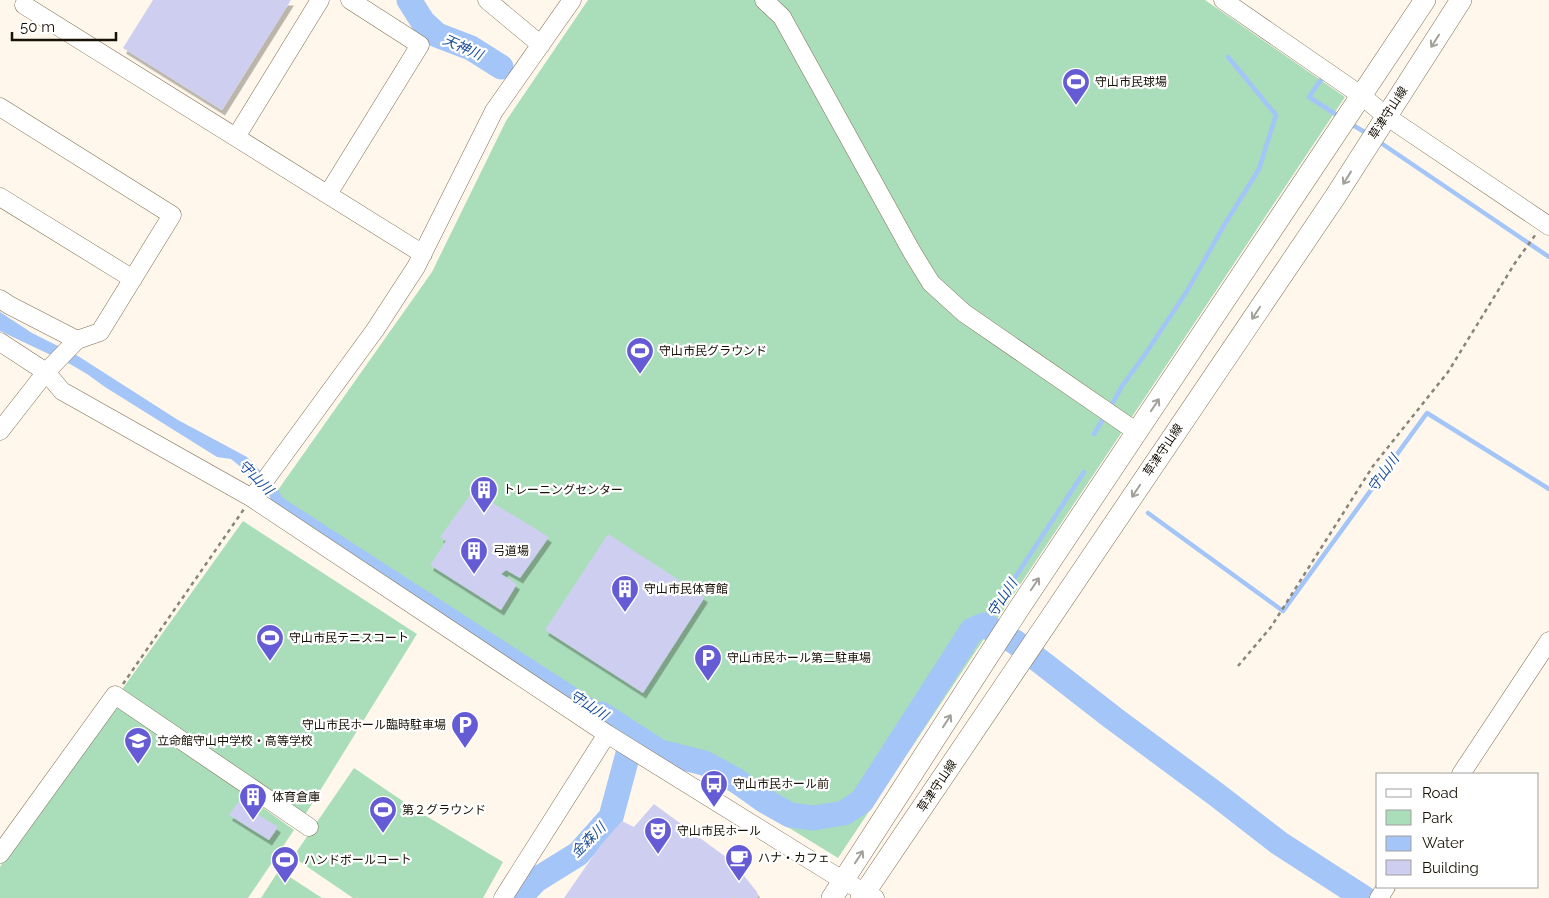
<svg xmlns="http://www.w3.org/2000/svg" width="1549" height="898" viewBox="0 0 1549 898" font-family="Raleway,'Noto Sans JP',sans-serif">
  <defs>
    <filter id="shadow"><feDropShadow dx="3" dy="5.5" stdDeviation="0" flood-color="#0004"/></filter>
  </defs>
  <rect width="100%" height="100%" fill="#fff7eb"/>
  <path fill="#aaddba" d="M588,0H1205L1345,97L838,858L266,507L432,272L506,121Z
    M243,521L417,634L305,815L121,691Z
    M118,704L294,830L248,898H0V867L6,857Z
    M354,768L416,810L503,862L483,898H353L293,857Z
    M279,870L322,898H261Z"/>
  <path fill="#a4c5f7" d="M0,312L32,333L78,356L178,420L247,457L276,487L283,498L586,694L631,725L627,738L275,509L269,495L247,472L231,459L217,457L105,387L87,374L70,364L0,331Z"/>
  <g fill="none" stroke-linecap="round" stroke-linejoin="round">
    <path stroke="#a4c5f7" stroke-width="4.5" d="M1325,74L1309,97L1340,117
      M1351,124L1368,134
      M1378,141L1549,257
      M1110,408L1122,386L1146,353L1187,291L1223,227L1259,169L1276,115L1228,57
      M1094,434L1106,414
      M1148,513L1283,611L1427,413L1549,489
      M984,625L1084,472"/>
    <path stroke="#a4c5f7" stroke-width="25" d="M409,0L423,22L437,35L471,48L501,67
      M601,714L660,752L704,763L734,779L765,801L790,815L813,818L844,813L862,801L972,630L984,625L1015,642L1113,718L1217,795L1279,843L1364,898
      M523,898L524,893L536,880L578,854L611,817L633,735"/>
  </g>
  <path fill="#cecff0" filter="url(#shadow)" d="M153,0H291L222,110L123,48Z
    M473,491L549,537L520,578L506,570L501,574L517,584L501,610L430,565L446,541L440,537Z
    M608,534L705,597L643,693L545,630Z
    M238,802L278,827L269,840L229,815Z
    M654,804L734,863L757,892L758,898H735L737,893L734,898H564L600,846L622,821L634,827Z"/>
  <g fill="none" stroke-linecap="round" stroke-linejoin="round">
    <defs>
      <path id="minor" d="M487,0L541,45
        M764,0L782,17L912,252L931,283L964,313L1131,428
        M1223,0L1362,96L1386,116L1549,226
        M24,5L423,254
        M0,107L172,215L100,332L77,340L46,372L0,431
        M236,137L320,0
        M328,194L420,45L350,0
        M0,197L133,279
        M0,299L9,305L77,340
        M0,342L46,372L62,391L252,498L607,734L844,881L875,898
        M252,498L375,330L416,267L494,111L572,0
        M1461,774L1549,641
        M0,854L115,695L309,827
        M503,898L607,734
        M1379,898L1386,887"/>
      <path id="major" d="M832,898L1018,610L1425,0
        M861,898L1335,197L1461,0"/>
    </defs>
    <use href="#minor" stroke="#817054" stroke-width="19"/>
    <use href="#major" stroke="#817054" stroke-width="22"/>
    <path stroke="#8a8377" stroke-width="2.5" stroke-dasharray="4 4" stroke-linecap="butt" d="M1238,666L1271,627L1373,466L1448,372L1515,263L1536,234
      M123,684L244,509"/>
    <use href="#minor" stroke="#fff" stroke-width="18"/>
    <use href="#major" stroke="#fff" stroke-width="21"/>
  </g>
  <defs><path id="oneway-shaft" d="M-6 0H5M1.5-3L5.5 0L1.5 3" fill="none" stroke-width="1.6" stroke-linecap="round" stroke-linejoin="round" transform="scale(1.25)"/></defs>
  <g stroke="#a2a09b">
    <use href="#oneway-shaft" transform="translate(1435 41) rotate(123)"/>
    <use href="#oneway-shaft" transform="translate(1347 178) rotate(122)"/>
    <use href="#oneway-shaft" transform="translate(1256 313) rotate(124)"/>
    <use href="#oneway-shaft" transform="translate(1155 405) rotate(-56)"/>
    <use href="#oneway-shaft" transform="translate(1136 491) rotate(124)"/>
    <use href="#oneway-shaft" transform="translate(1035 584) rotate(-56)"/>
    <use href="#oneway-shaft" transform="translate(947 721) rotate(-57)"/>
    <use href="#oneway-shaft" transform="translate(859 857) rotate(-57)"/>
  </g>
  <defs>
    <symbol id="stadium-pin" viewBox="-11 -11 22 30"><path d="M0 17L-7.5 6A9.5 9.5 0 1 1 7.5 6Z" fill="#655cd5" stroke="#fff"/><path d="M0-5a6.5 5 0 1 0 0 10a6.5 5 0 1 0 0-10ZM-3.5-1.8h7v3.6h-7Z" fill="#fff"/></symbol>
    <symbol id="building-pin" viewBox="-11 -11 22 30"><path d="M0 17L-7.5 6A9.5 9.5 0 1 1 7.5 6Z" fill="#655cd5" stroke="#fff"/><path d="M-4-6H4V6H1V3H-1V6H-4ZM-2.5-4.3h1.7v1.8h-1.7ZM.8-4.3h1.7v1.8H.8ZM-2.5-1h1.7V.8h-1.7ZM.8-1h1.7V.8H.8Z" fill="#fff"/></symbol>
    <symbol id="parking-pin" viewBox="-11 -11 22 30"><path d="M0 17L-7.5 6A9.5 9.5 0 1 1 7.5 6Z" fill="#655cd5" stroke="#fff"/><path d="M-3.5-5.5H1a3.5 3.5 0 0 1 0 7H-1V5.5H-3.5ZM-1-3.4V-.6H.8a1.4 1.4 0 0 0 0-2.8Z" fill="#fff"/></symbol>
    <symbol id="school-pin" viewBox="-11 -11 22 30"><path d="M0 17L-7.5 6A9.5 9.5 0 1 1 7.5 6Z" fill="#655cd5" stroke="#fff"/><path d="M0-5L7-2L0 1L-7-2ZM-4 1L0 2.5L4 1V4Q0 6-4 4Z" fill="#fff"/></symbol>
    <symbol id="bus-pin" viewBox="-11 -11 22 30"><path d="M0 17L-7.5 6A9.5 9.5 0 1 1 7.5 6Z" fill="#655cd5" stroke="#fff"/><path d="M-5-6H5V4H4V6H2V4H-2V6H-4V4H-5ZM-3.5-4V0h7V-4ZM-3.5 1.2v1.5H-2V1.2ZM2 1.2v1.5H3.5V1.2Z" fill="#fff"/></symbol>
    <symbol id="theatre-pin" viewBox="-11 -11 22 30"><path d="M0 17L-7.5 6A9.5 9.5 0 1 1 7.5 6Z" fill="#655cd5" stroke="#fff"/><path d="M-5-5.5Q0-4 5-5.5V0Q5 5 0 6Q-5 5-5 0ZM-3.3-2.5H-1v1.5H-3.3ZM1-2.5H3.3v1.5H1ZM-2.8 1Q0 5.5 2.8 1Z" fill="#fff"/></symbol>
    <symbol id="cafe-pin" viewBox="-11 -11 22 30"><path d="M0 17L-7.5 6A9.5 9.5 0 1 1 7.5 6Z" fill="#655cd5" stroke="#fff"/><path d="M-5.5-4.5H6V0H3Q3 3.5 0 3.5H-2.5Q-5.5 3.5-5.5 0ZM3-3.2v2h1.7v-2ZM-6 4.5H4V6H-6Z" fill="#fff"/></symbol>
  </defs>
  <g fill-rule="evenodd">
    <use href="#stadium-pin" x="1060" y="66" width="32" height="43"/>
    <use href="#stadium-pin" x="624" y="335" width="32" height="43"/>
    <use href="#building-pin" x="468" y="474" width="32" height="43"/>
    <use href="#building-pin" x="458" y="535" width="32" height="43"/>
    <use href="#building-pin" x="609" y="573" width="32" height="43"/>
    <use href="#stadium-pin" x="254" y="622" width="32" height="43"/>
    <use href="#parking-pin" x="692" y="642" width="32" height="43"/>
    <use href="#parking-pin" x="449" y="709" width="32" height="43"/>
    <use href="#school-pin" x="122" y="725" width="32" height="43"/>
    <use href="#bus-pin" x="698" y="768" width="32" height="43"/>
    <use href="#building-pin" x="237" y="781" width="32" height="43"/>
    <use href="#stadium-pin" x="367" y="794" width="32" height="43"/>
    <use href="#theatre-pin" x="642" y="815" width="32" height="43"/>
    <use href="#cafe-pin" x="723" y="842" width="32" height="43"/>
    <use href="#stadium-pin" x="269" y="844" width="32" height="43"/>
  </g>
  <g text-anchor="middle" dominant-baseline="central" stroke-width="4.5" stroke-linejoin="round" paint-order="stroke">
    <g font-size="12" fill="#171106" stroke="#fff" text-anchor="start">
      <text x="1095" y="82">守山市民球場</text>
      <text x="659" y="351">守山市民グラウンド</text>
      <text x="503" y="490">トレーニングセンター</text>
      <text x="493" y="551">弓道場</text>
      <text x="644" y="589">守山市民体育館</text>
      <text x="289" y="638">守山市民テニスコート</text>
      <text x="727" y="658">守山市民ホール第二駐車場</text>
      <text x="446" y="725" text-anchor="end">守山市民ホール臨時駐車場</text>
      <text x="157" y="741">立命館守山中学校・高等学校</text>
      <text x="733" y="784">守山市民ホール前</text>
      <text x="272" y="797">体育倉庫</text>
      <text x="402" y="810">第２グラウンド</text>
      <text x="677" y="831">守山市民ホール</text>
      <text x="758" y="858">ハナ・カフェ</text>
      <text x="304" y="860">ハンドボールコート</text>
    </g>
    <g font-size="12" fill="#171106" stroke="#fff">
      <text transform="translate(1388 113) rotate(-57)">草津守山線</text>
      <text transform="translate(1163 450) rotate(-56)">草津守山線</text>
      <text transform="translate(937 786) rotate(-56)">草津守山線</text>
    </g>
    <g font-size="14" font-style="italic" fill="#1e4f98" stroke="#fff">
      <text transform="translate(463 47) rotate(24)">天神川</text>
      <text transform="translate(1383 473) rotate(-54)">守山川</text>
      <text transform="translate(256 477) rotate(45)">守山川</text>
      <text transform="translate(1002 598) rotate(-57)">守山川</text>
      <text transform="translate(589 705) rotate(33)">守山川</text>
      <text transform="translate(588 840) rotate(-45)">金森川</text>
    </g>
  </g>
  <rect x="1376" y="773" width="162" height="115" fill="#ffffff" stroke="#a2a09b"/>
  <rect x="1386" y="789" width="25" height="8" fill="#ffffff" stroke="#a2a09b"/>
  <text x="1422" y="798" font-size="15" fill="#171106">Road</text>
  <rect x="1386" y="810" width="25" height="15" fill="#aaddba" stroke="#a2a09b"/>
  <text x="1422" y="823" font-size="15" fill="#171106">Park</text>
  <rect x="1386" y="836" width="25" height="15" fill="#a4c5f7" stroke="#a2a09b"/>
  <text x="1422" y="848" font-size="15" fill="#171106">Water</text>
  <rect x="1386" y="860" width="25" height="15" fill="#cecff0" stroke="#a2a09b"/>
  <text x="1422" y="873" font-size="15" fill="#171106">Building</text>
  <path d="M12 32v8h104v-8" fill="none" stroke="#171106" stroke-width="2.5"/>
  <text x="20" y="32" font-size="15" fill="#171106" stroke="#ffffff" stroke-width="4" paint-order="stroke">50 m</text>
</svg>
